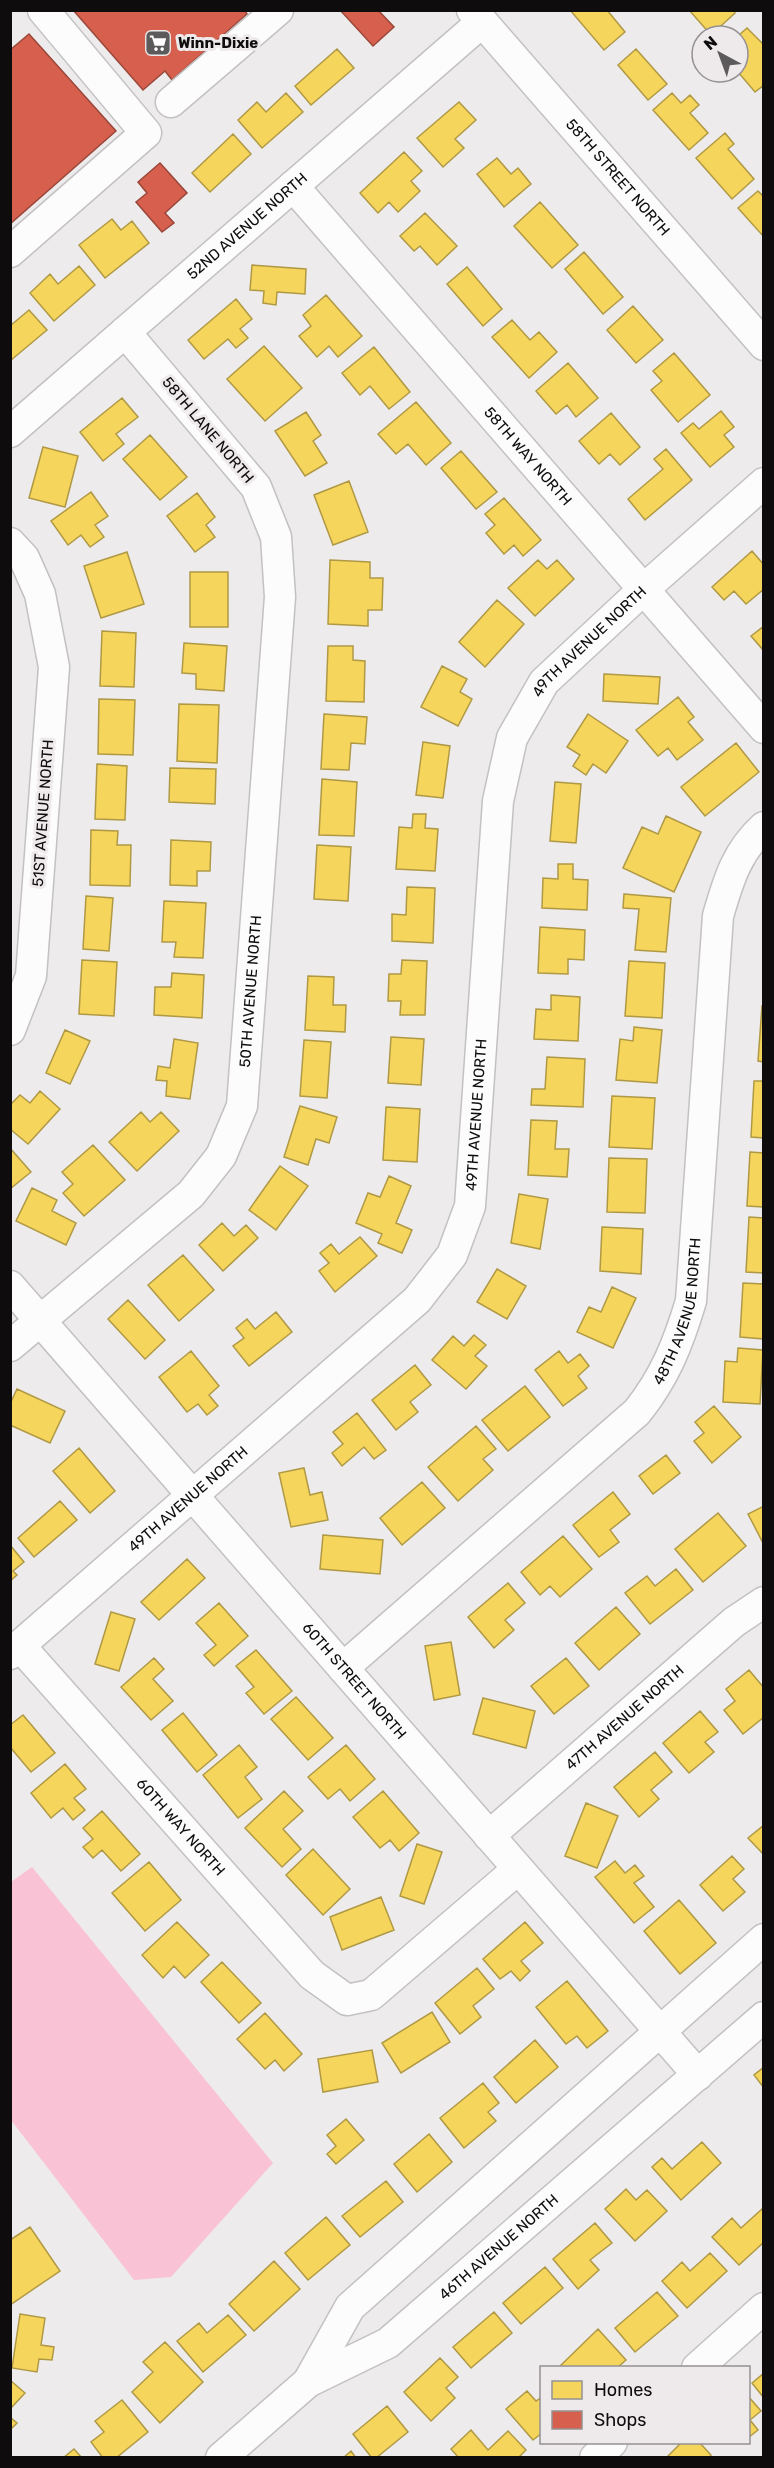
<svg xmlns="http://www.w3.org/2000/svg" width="774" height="2468" viewBox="0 0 774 2468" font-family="Rubik,sans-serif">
  <rect width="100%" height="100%" fill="#edebec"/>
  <path fill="#f9c2d5" d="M32,1867L273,2163L171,2277L134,2280L11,2120V1882Z"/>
  <path fill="#f6d55c" stroke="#b09944" stroke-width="1.5" d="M570,10H607L625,32L604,50Z
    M689,10H734L735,13L711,35Z
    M747,28L764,45V85L755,92L738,72V36Z
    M337,49L354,68L311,105L295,86Z
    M636,49L667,84L648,100L618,65Z
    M286,93L303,112L262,148L238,120L257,102L266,112Z
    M672,93L681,103L690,95L699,105L690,113L708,133L689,150L653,110Z
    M459,102L476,120L455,139L464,148L443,167L417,138Z
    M725,133L734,144L728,149L754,179L732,199L696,158Z
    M233,134L251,154L210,192L192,173Z
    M404,152L422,171L411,181L420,191L398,212L389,202L378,213L360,193Z
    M497,158L511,174L518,168L531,184L504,207L477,174Z
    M758,191L764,197V237L738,208Z
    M540,202L578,245L552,268L514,226Z
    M425,213L457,246L437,265L420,246L414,251L400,236Z
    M112,219L121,230L132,221L149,243L105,278L79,245Z
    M584,252L623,297L603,314L565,269Z
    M252,265L306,269L305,294L277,292L276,305L263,303L264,291L250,290Z
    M79,266L95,285L54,321L30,293L50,274L58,284Z
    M467,267L502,309L483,326L447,284Z
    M326,295L362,336L338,357L329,346L317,357L299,336L311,326L303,315Z
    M236,299L252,319L240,329L248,338L236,348L228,339L204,359L188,340Z
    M633,306L663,340L636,363L607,330Z
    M29,310L47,330L10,361V326Z
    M512,320L530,340L539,332L557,352L529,378L492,337Z
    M264,346L302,388L265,421L227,379Z
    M374,347L410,392L389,409L370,386L360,395L342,373Z
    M674,353L710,395L678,422L651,390L662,381L653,371Z
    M568,363L598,398L576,417L567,405L556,414L536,391Z
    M122,398L138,417L116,434L124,444L103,461L80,432Z
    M416,402L451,443L426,465L408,444L396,454L378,434Z
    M721,411L734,427L724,435L734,447L710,467L681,433L693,423L699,429Z
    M306,412L321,435L313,441L327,463L305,476L275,431Z
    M611,413L640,447L620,465L610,454L599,464L579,441Z
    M150,435L187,477L160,500L123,459Z
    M43,447L78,456L65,507L29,498Z
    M666,449L692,480L645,520L628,499L663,469L654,459Z
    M461,451L497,492L476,509L441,468Z
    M349,481L368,532L333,545L314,495Z
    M91,492L108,516L95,525L104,537L90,547L81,535L68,545L51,521Z
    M197,493L215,517L206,525L215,537L195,552L167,516Z
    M504,498L541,540L523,556L514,545L504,554L486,533L495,525L485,514Z
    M752,551L764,565V589L746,604L734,591L724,600L712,587Z
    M127,552L144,604L101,618L84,566Z
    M330,560L370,562V578H383L382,610H368V626L328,624Z
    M538,560L547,569L557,560L574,579L535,616L508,588Z
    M190,572H228V627H190Z
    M497,600L524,624L485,667L459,642Z
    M764,626V651L751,636Z
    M102,631L136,633L134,687L100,686Z
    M184,643L227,646L224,691L196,689V674L182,673Z
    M328,646H353V660L365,661L364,702L326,701Z
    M442,666L467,679L460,692L472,699L458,726L421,707Z
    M604,674L660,677L658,704L603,701Z
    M678,697L694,717L688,722L703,740L677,760L668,748L658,756L636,730Z
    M99,699L135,700L133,755L98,754Z
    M179,704L219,705L217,763L177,761Z
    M324,714L367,717L365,744L351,743L349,770L321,769Z
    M588,714L628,741L606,773L593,764L586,775L573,766L580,755L567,747Z
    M423,742L450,746L443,798L416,795Z
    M736,743L759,772L705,816L681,787Z
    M97,764L127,766L125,820L95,819Z
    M170,768L216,769L215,804L169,802Z
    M322,779L357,782L354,836L319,835Z
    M555,782L581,784L576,843L550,841Z
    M413,814H426L425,828L438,829L435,871L396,869L399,827L412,828Z
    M666,816L701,832L674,892L623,868L642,827L658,834Z
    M91,830L118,831L117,845H131L130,886L90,885Z
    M171,840L211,842L210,871H197V886L170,885Z
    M317,845L351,847L348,901L314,899Z
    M558,864H573V879L588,880L587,910L542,908L543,878L558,879Z
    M407,887L435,888L433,943L392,941V914L406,915Z
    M624,894L671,898L666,952L635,950L639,909L623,908Z
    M86,896L113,898L109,951L83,949Z
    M164,901L206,903L203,958L174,957L176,942H162Z
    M540,927L585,930L584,960L568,959V974L538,973Z
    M82,960L117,962L114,1016L79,1014Z
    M402,960L427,961L425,1015H400L401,1001H388L389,974H401Z
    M629,961L665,963L662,1018L625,1016Z
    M172,973L204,975L202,1018L154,1015L155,987H171Z
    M308,976L334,977L333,1005H346L345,1032L305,1030Z
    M551,995L580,997L578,1041L534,1039L536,1009L551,1010Z
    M762,1006H764V1062L758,1061Z
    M634,1027L662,1030L657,1083L616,1080L620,1039L633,1041Z
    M65,1030L90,1041L70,1084L46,1073Z
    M391,1037L424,1039L421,1085L388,1083Z
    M174,1039L198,1043L190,1099L166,1096L167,1081L156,1080L158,1066L170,1068Z
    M304,1040L331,1042L327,1098L300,1096Z
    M547,1057L585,1059L583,1107L531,1105L532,1089H545Z
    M754,1081H764V1138L751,1137Z
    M40,1091L60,1109L28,1144L10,1129V1105L20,1095L30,1103Z
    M612,1096L655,1098L652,1149L609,1147Z
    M300,1106L337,1117L329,1143L316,1139L308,1165L284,1157Z
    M386,1107L420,1109L417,1162L383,1160Z
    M141,1112L150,1122L161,1112L179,1131L137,1171L109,1142Z
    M531,1120L557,1121L555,1149H569L567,1177L528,1175Z
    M93,1145L125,1180L84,1216L63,1193L73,1184L62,1172Z
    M10,1148L31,1172L10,1189Z
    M750,1152L764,1153V1207L747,1206Z
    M609,1158L647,1159L645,1213L607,1212Z
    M280,1166L308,1186L276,1230L249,1210Z
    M389,1176L411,1186L396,1223L412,1230L402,1253L378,1243L382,1234L356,1223L368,1193L380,1197Z
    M32,1188L57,1200L52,1211L76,1223L66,1245L16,1221Z
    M519,1194L548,1199L540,1249L511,1243Z
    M749,1217L764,1218V1273L746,1272Z
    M222,1223L234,1236L246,1225L258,1238L223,1271L199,1245Z
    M602,1227L643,1229L641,1274L600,1271Z
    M360,1237L377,1256L335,1292L319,1271L329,1263L320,1253L331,1244L339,1254Z
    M183,1255L214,1290L179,1321L148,1285Z
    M497,1269L526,1286L507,1319L477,1302Z
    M743,1283L764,1284V1339L740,1337Z
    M612,1287L636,1298L613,1348L577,1332L589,1307L601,1312Z
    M128,1300L165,1340L145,1359L108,1319Z
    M276,1312L292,1332L249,1366L233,1346L244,1338L236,1328L247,1319L255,1329Z
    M474,1335L486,1345L475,1356L487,1366L466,1389L432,1360L453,1336L464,1346Z
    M738,1348L763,1350L760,1404L723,1402L725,1361L737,1362Z
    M191,1351L219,1386L209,1395L218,1406L207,1415L198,1404L187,1412L159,1377Z
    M559,1351L568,1363L580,1354L589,1366L578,1376L587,1388L563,1406L535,1370Z
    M415,1365L431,1385L410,1402L418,1412L396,1430L372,1400Z
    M525,1386L550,1417L508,1451L482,1420Z
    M17,1389L65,1411L50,1443L10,1425V1404Z
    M714,1406L741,1437L712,1463L694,1441L704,1433L695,1422Z
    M357,1413L386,1450L374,1459L364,1447L342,1466L332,1453L343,1444L333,1432Z
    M476,1426L496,1449L483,1459L493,1470L458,1501L428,1467Z
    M79,1448L115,1491L90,1513L53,1471Z
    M666,1455L680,1473L653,1494L639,1476Z
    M304,1468L310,1495L322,1492L328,1520L291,1527L279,1473Z
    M422,1482L445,1508L402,1545L380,1518Z
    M613,1492L630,1514L610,1530L619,1542L599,1557L573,1525Z
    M60,1501L77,1520L34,1557L18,1538Z
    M764,1506V1543H763L748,1514Z
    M718,1513L746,1546L703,1582L675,1549Z
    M323,1535L383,1540L380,1574L320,1569Z
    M563,1536L592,1569L560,1597L550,1586L540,1595L521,1572Z
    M10,1545L24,1562L13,1571L17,1575L10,1581Z
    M187,1559L205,1578L159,1620L141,1602Z
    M676,1569L693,1590L650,1624L625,1593L647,1576L655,1586Z
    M508,1583L525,1603L505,1620L514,1630L494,1648L468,1617Z
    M219,1603L248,1636L214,1666L204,1655L216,1645L196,1623Z
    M616,1607L640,1634L599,1670L575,1643Z
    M111,1612L135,1619L119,1671L95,1664Z
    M451,1642L460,1695L434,1700L425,1646Z
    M256,1650L292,1691L264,1714L246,1693L254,1687L236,1666Z
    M154,1658L164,1669L153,1679L173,1701L151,1720L121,1687Z
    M566,1658L589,1686L554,1714L531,1686Z
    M749,1670L764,1688V1717L743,1734L724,1710L735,1701L726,1689Z
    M296,1697L333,1738L308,1760L271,1719Z
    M483,1698L535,1711L526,1748L473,1734Z
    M700,1711L718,1732L705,1742L714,1752L689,1773L663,1743Z
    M183,1713L217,1755L197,1772L162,1730Z
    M23,1715L55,1753L31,1772L10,1747V1725Z
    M239,1745L257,1767L245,1777L262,1799L238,1818L203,1775Z
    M346,1745L375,1779L350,1801L340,1789L328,1799L308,1777Z
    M655,1752L672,1772L651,1790L659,1799L639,1817L614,1787Z
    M65,1764L86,1789L74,1798L85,1810L73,1820L63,1808L51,1818L31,1793Z
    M284,1791L303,1811L283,1829L301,1849L282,1867L245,1828Z
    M383,1791L419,1833L399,1851L390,1840L380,1848L353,1817Z
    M586,1803L618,1816L597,1868L565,1856Z
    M102,1811L140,1854L121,1871L102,1850L93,1858L83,1847L93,1839L83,1828Z
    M764,1825V1855L748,1838Z
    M417,1844L442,1852L424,1904L400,1896Z
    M313,1849L350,1889L323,1915L286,1875Z
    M732,1856L744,1869L733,1879L745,1892L723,1911L700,1885Z
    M615,1861L625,1873L635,1865L644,1876L634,1883L654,1907L634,1923L595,1877Z
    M149,1862L181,1900L145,1931L112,1893Z
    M381,1897L394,1930L342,1950L330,1917Z
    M679,1900L716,1943L680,1974L644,1931Z
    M177,1922L209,1955L185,1978L174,1966L163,1978L142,1955Z
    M525,1922L543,1943L521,1961L530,1971L520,1981L511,1971L500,1979L483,1959Z
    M222,1962L261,2003L239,2023L201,1982Z
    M477,1968L494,1989L473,2006L481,2017L460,2034L435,2003Z
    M567,1981L608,2031L587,2048L577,2036L566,2044L536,2007Z
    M432,2012L450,2042L401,2073L382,2043Z
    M265,2013L302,2054L284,2071L275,2060L265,2069L237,2039Z
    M535,2040L558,2067L516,2103L494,2077Z
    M372,2050L378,2082L323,2092L318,2059Z
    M764,2067V2088L754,2075Z
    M483,2083L499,2103L488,2112L496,2121L464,2148L440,2118Z
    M346,2119L364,2140L336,2164L327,2154L336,2146L327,2135Z
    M429,2134L452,2162L417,2192L394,2164Z
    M702,2142L721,2163L681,2200L652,2167L662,2158L672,2169Z
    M386,2181L403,2202L360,2237L342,2216Z
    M626,2189L636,2200L647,2190L667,2211L635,2241L605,2209Z
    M762,2209L764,2211V2242L739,2265L712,2237L732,2218L741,2228Z
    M326,2217L350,2245L308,2280L285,2253Z
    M595,2223L612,2243L590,2260L599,2270L578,2289L553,2259Z
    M30,2227L60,2271L10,2305V2240Z
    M710,2253L727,2271L687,2308L662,2281L682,2262L690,2271Z
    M274,2261L300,2289L254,2331L229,2304Z
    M545,2267L563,2288L521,2324L503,2303Z
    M657,2292L678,2316L635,2352L615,2328Z
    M494,2312L512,2333L471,2368L453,2347Z
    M20,2314L45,2318L41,2345L54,2347L52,2360L39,2359L37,2372L12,2368Z
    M228,2315L246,2335L203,2372L177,2341L199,2323L207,2333Z
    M598,2329L626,2360L617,2368H558Z
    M165,2342L203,2382L160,2423L132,2392L153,2372L143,2362Z
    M440,2358L458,2377L446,2388L455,2398L431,2421L404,2392Z
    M764,2373V2398L752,2383Z
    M10,2380L25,2393L10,2409Z
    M527,2391L536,2401L542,2397V2433L533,2440L506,2409Z
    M748,2396L761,2411L750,2420L758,2430L748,2438Z
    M122,2400L148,2432L116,2458H103L91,2442L104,2432L95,2421Z
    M387,2406L408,2432L376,2458H372L353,2434Z
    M10,2417L17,2423L10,2430Z
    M471,2430L488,2450L508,2431L526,2450L518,2458H459L451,2449Z
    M682,2442H699L711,2455L709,2458H666Z
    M74,2449L82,2458H63Z
    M351,2451L356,2458H343Z"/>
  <path fill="#d6604d" stroke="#9a473a" stroke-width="1.5" d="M73,10H244L247,14L172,80L165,71L143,90Z
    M340,10H378L394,27L373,46Z
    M29,34L116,131L10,224V50Z
    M160,163L187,193L165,213L174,223L162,232L136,202L147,193L138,182Z"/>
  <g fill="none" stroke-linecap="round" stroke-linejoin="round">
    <defs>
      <g id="minor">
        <path id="s1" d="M472,10L764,345"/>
        <path d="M171,102L278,10"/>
        <path id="s2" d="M293,186L764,728"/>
        <path d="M10,252L146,133L43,10"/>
        <path id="s3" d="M10,432L482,22"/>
        <path d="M10,543L24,558L40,594L54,667L31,976L10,1030"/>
        <path id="s4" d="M10,1286L698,2075"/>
        <path id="s5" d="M10,1346L191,1194L221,1156L242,1106L280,597L276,537L256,487L125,332"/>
        <path id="s6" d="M20,1646L312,1975L347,2000L371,1995L518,1869"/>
        <path id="s7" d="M10,1654L417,1300L452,1255L470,1206L498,801L512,738L544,682L644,589L764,483"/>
        <path id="s8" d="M343,1668L637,1412C665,1377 678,1344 691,1301L718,916C728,882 736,852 764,827"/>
        <path id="s9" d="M489,1836L734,1622L764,1602"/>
        <path d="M697,2368L764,2308"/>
        <path d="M308,2382L350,2307L764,1939"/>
        <path id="s10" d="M221,2458L308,2382L388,2343L764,2017"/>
        <path d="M595,2458L612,2442"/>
      </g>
    </defs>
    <use href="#minor" stroke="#c3c1c2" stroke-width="33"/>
    <use href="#minor" stroke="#fcfcfc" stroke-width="30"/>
  </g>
  <defs>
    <symbol id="supermarket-square" viewBox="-11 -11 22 22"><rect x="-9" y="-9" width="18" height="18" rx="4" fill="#5c5a5b" stroke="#eeeaeb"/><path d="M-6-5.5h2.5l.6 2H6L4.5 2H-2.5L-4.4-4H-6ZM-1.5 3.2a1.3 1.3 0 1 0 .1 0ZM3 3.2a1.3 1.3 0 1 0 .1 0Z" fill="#fff"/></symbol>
  </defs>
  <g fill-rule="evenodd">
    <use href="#supermarket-square" x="143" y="28" width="30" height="30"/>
  </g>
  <g text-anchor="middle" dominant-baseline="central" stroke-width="6" stroke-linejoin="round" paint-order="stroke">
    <g font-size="15" font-weight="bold" fill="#0e0c0d" stroke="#eeeaeb" text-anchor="start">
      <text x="178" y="43">Winn-Dixie</text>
    </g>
    <g font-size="15" fill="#0e0c0d" stroke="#eeeaeb">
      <text stroke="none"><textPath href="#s1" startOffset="222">58TH STREET NORTH</textPath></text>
      <text stroke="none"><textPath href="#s3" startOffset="314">52ND AVENUE NORTH</textPath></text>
      <text transform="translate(208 430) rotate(50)">58TH LANE NORTH</text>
      <text stroke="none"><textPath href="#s2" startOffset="358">58TH WAY NORTH</textPath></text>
      <text stroke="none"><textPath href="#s7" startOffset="1244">49TH AVENUE NORTH</textPath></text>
      <text transform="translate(43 813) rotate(-86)">51ST AVENUE NORTH</text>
      <text stroke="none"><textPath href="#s5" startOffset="454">50TH AVENUE NORTH</textPath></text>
      <text stroke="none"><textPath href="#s7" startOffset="740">49TH AVENUE NORTH</textPath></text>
      <text stroke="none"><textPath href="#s8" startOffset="501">48TH AVENUE NORTH</textPath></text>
      <text stroke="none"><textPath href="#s7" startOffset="236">49TH AVENUE NORTH</textPath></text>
      <text stroke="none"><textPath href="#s4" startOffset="524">60TH STREET NORTH</textPath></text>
      <text stroke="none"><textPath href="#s9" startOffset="180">47TH AVENUE NORTH</textPath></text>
      <text stroke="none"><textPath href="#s6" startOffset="242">60TH WAY NORTH</textPath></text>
      <text stroke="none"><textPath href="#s10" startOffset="351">46TH AVENUE NORTH</textPath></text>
    </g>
  </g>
  <rect width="774" height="2468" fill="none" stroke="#0e0c0d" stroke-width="24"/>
  <rect x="540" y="2366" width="210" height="78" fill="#eeeaeb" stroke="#949192" stroke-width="1.5"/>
  <rect x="552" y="2381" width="30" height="18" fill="#f6d55c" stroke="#949192" stroke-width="1.5"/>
  <text x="594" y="2396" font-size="18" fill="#0e0c0d">Homes</text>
  <rect x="552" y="2411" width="30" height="18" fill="#d6604d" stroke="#949192" stroke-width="1.5"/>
  <text x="594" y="2426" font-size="18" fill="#0e0c0d">Shops</text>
  <g transform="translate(720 54) rotate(319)"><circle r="28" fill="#eeeaeb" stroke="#949192" stroke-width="1.5"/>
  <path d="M0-4.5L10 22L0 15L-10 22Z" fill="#5c5a5b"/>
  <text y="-9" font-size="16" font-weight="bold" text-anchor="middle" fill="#0e0c0d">N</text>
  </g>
</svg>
